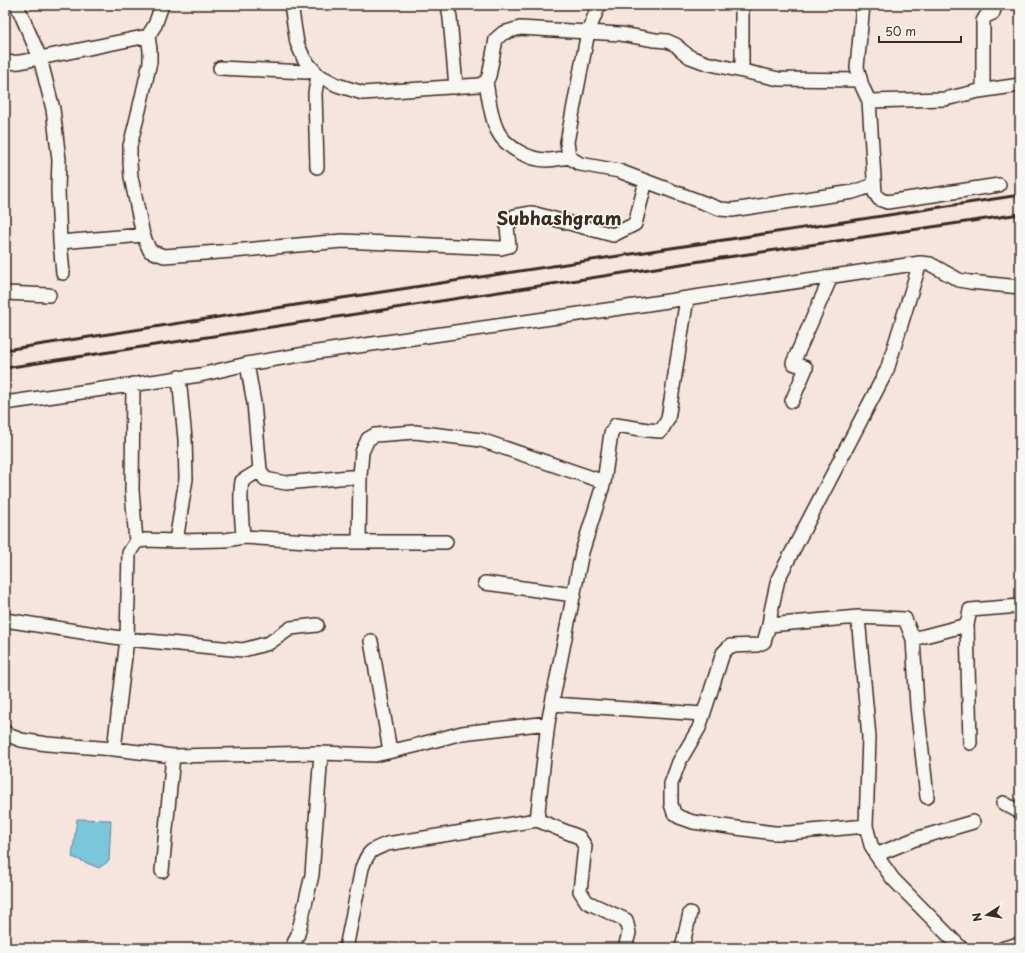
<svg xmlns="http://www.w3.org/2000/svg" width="1025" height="953" viewBox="0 0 1025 953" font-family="'Playpen Sans',sans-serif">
  <rect width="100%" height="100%" fill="#f6e4df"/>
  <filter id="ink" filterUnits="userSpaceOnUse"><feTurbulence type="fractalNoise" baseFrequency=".025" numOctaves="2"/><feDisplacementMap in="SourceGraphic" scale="8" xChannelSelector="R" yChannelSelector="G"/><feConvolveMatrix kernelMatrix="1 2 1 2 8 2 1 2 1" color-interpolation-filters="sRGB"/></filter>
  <g filter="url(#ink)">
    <path fill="#7bc6db" stroke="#61888f" d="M77,819L111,820L109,861L99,868L72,857Z"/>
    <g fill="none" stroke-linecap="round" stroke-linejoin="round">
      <defs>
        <path id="minor" d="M17,5L40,58L53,109L59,160L58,190L60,242L63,273
          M291,5L297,43L304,59L318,75L337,85L363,93L479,85L486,82L489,76L496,39L503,33L520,28L621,34L655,40L667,41L676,45L681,50L690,57L706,63L779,79L860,80
          M448,5L450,18L456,87
          M599,5L588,32L567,142L569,157L580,164L619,171L720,209L732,210L853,192L874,185
          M742,5V71
          M863,5L857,67L862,86L869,101L875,193L879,199L887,202L999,185
          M148,36L150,50V62L139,110L130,146V163L131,177L143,235L150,251L164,256L233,251L342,241L501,248L509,246L507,227L515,216L532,213L613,235L635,224L646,181
          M5,63L20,62L148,36L155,25L162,5
          M220,68L306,72L314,71
          M486,82C489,98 490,115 497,130C505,147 529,160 547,160C554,160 562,158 569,157
          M983,90V21L986,16L993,13L995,5
          M869,101L945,99L979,91L1020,85
          M317,167L315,93L318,75
          M60,242L143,235
          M920,263L930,264L959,280L970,282L1020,287
          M5,293L49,295
          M247,364L254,403L260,470L265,479L286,483L360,476
          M133,384L132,490L136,542
          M792,401L806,368L793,363L831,277
          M5,403L200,375L247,364L317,352L641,305L920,263L887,370L778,579L771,611L769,625L858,617L905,619L913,639L967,625
          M243,537C242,518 239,500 242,481L260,470
          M176,541L186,479L185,439L179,377
          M359,541L360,476L362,452L368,439L375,435L415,432L481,440L604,482
          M485,583L574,595
          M858,617L869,737L866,826L871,845L876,855L893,879L961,948
          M5,620L127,639L243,650L269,643L291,628L317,625
          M769,625L764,642L757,645L730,646L723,653L699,728L679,762L671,784V804L674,813L679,817L693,822L774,833H789L866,826
          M913,639L917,706L927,797
          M371,641L390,751
          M552,704L703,714
          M5,732L8,735L21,740L47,744L114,749L173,756L321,753L375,755L414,746L462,733L548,723
          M970,743L967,625L970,610L1020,606
          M114,749L127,639L129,553L136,542L145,540L176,541L226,540L243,537L325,542H446
          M1003,803L1020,812
          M876,855L915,839L973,822
          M162,871L173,756
          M292,948L298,934L312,875L321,753
          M346,948L362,868C368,851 371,850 387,844L537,820
          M625,948L629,933L626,920L587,902L580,891L585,846L579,837L537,820L548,723L582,552L604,482L611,433L616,425L648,430L661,431L668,419L687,298
          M682,948L690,913
          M1004,948L1019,944"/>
      </defs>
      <use href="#minor" stroke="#3b2a1e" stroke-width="16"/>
      <use href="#minor" stroke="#f6f6f2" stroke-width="13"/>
      <path stroke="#3b2a1e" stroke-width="3" d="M5,350L296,305L1020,195
        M5,368L714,259L1020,214"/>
    </g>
  </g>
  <g text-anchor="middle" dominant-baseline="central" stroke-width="3.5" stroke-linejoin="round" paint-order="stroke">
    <g font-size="18" font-weight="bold" fill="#3b2a1e" stroke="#f6f6f2">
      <text x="559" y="217">Subhashgram</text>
    </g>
  </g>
  <rect width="1025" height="953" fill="none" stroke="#f6f6f2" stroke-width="20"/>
  <rect x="10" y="10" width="1005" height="933" fill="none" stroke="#3b2a1e" stroke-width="1.5" filter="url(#ink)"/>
  <g transform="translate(987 915) rotate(258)" stroke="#f6f6f2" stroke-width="3" paint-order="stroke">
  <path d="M0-3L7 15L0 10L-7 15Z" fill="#3b2a1e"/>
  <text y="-6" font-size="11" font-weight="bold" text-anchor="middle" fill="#3b2a1e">N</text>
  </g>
  <path d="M879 36v6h82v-6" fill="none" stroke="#3b2a1e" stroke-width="2"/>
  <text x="885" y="36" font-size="12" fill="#3b2a1e" stroke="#f6f6f2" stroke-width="3" paint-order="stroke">50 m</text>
</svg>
